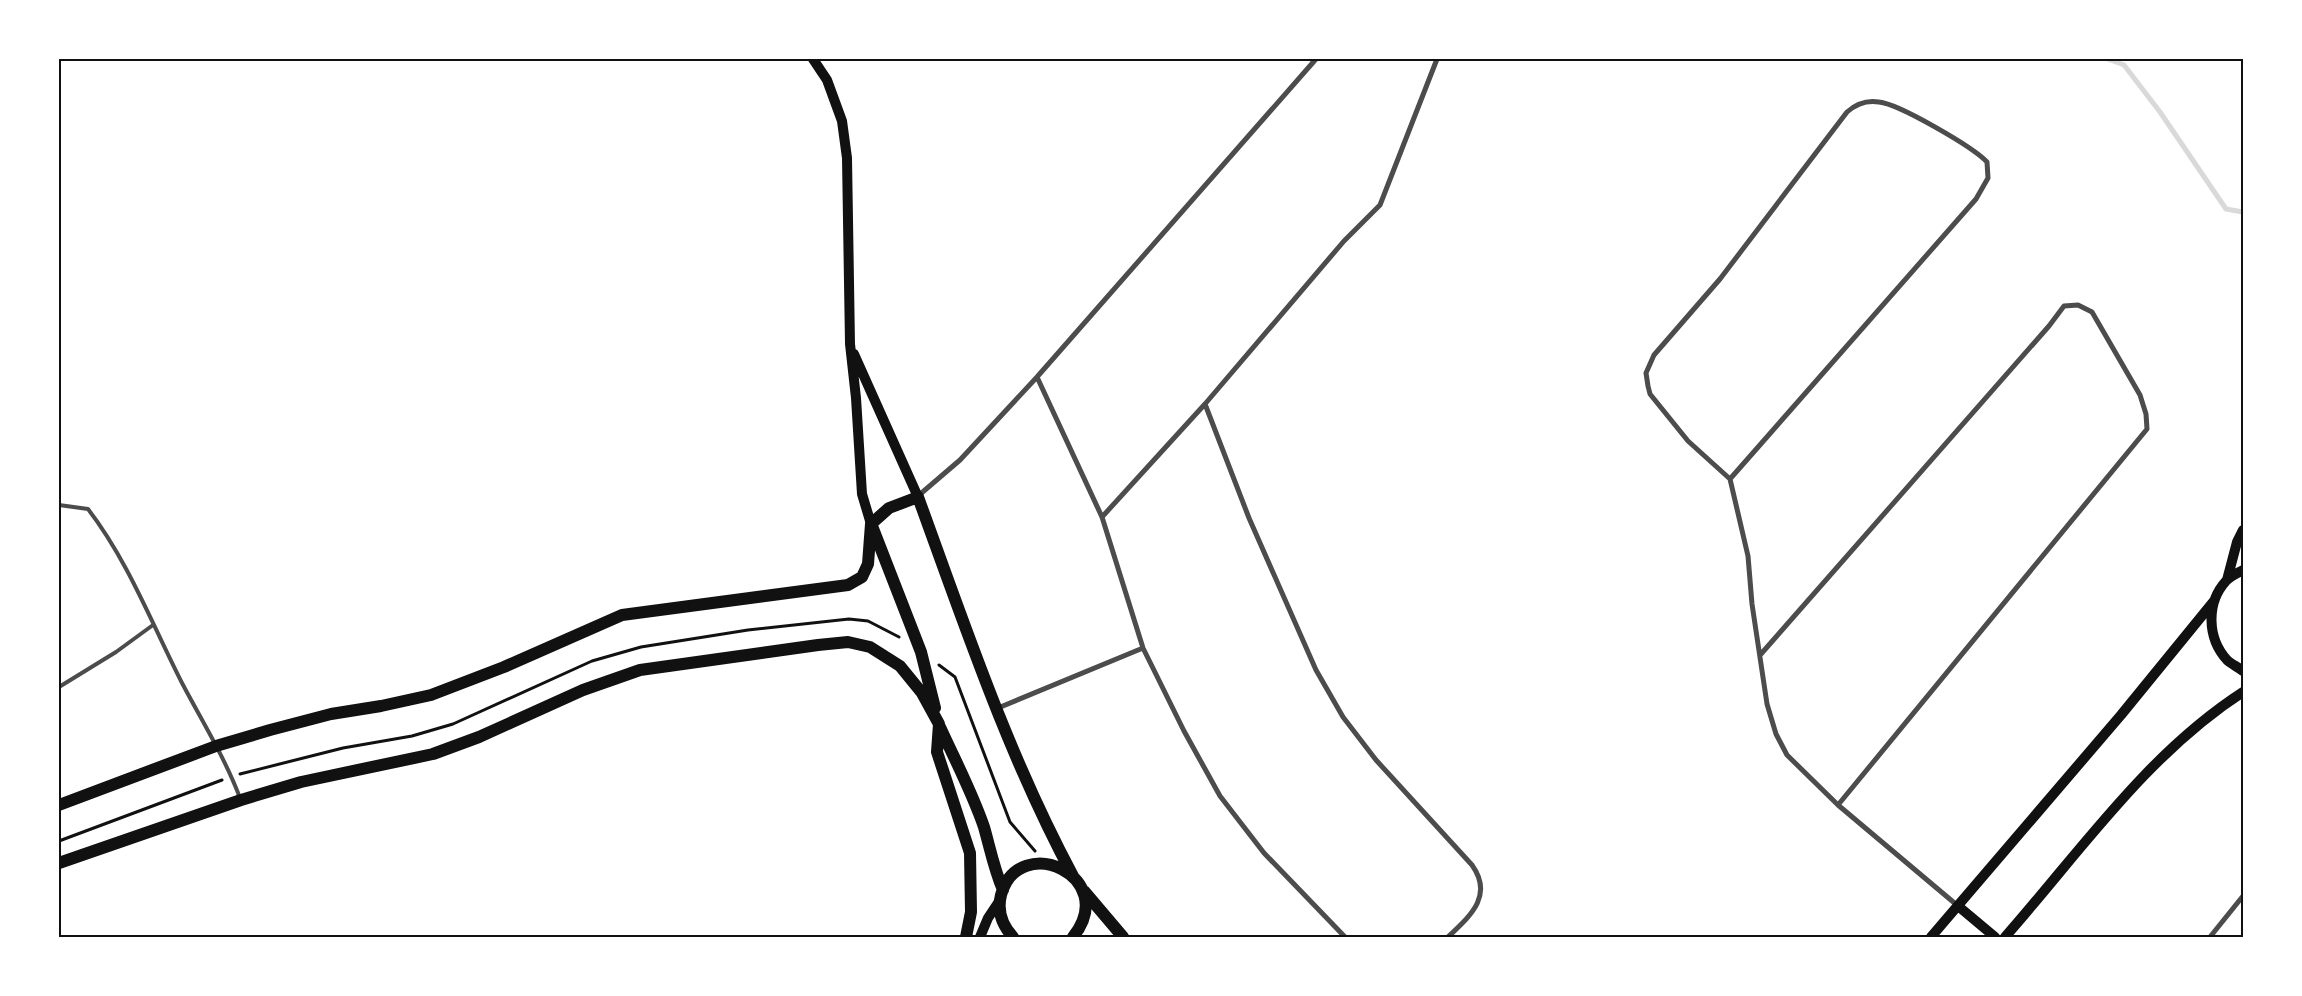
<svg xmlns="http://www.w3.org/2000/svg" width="2302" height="996" viewBox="0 0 2302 996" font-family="Lato,sans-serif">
  <rect width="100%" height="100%" fill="#fff"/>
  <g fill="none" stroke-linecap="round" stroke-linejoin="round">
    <path stroke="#d9d9d9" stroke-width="5" d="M2108,59L2124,65L2160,112L2226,209L2243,212"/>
    <path stroke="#111" stroke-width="3" d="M939,665L955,677L1010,822L1035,851
      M240,774L343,748L412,736L453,724L592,661L641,647L748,630L849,619L868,621L899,637
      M59,841L222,780"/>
    <path stroke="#4c4c4c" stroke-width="4" d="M59,505L88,509C128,561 152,624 182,683C202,721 225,758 240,798
      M59,687L116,652L153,625"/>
    <path stroke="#4c4c4c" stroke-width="5" d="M1037,377L1102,517L1143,648L1184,731L1220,796L1264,853L1345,937
      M1205,404L1249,518L1316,670L1343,717L1376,760L1472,865C1494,896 1470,916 1448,937
      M1730,479L1976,199L1988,178L1987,162C1973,147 1899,104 1879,102C1867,100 1856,104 1847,112L1720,279L1654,355L1646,373L1648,386L1650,394L1688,441L1730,479L1748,556L1752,604L1767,704L1776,734L1787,755L1838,805L1958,906
      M918,496L960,460L1037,377L1316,59
      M1102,517L1205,404L1344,241L1380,205L1437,59
      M1761,654L2049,326L2064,306L2078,305L2092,312L2140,395L2146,414L2147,429L1838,805
      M998,708L1143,648
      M2210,937L2243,896"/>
    <path stroke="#111" stroke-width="10" d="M813,59L827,80L842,121L847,158L850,344L856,398L862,494L871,524
      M854,354L918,497
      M2243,570C2238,573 2230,576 2226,581C2206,603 2207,638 2227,660C2231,664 2238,667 2243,671
      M2227,580L2237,542L2243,530
      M1958,906L1995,937
      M980,937L988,918L1000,900
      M1931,937L2121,715L2214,601
      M2005,937C2080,852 2147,754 2243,692"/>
    <path stroke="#111" stroke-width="12" d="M871,524L889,508L918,497C965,626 1008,755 1073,876
      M872,526L921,652L935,708
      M940,727C955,760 972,792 984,827C990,848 994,869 1003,890
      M59,805L216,746L270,730L331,714L381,706L431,695L504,667L622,615L848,585L862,577L868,564L871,524
      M59,863L241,800L301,782L433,754L479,737L583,690L640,670L818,645L848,642L870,647L900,666L922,693L939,724L937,752L970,853L971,912L966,937
      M1084,891L1123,937
      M1013,937C1002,925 997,911 1001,895C1019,830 1121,877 1073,937"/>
  </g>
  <rect width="2302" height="996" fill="none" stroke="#ffffff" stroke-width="120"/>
  <rect x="60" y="60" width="2182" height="876" fill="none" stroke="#111" stroke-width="2"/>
</svg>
